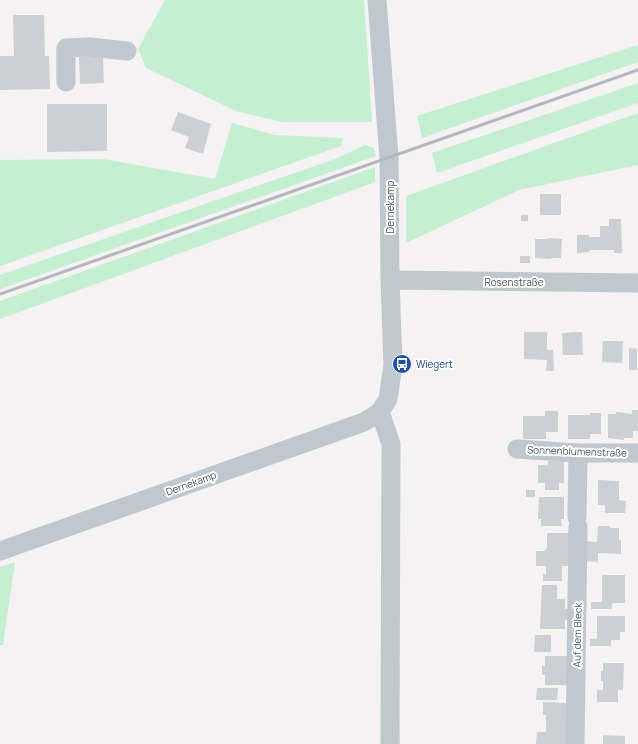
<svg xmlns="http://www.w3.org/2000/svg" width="638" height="744" viewBox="0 0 638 744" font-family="Manrope,sans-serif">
  <rect width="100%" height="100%" fill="#f4f2f2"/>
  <path fill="#c4efd0" d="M165,0H364L372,122H282L236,111L146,68L138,49Z
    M638,45V62L422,138L417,116Z
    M638,83V103L437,173L432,153Z
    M638,113V165L519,190L406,243V196Z
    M232,123L275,135L343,138L341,146L0,266V160L103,159L215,179Z
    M365,145L374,148L376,156L0,289V275L335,159Z
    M375,167V182L0,319V301Z
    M15,562L3,645H0V567Z"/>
  <path fill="#ccd0d4" d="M13,15H44L45,56H49L50,89L0,90V56H14Z
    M103,56L104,83L80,84L79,57Z
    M47,104H107V151L47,152Z
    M178,112L211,124L203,154L185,148L189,137L171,130Z
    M540,194H561V215H540Z
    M521,215H528V221H521Z
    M609,219H621L622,253H614V250H589V252L577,253V235H589V237H600V226H609Z
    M549,238L562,239L561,258H552L550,259L535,258V239H548Z
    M520,256H530V263H520Z
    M524,332H547V350H553L554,371H546L547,360L524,359Z
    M582,332L583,355H563L562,333Z
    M603,341H623L622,363L602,362Z
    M629,348L637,349V370H629Z
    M632,410H638V431H633V438H624V440L608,438V414H616V412L632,414Z
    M545,411H558V432H546V439H523V416H545Z
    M590,413H601V434H590V439H568V415H590Z
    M548,461H564V483H559V490H545V483H538V465H548Z
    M598,480L619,481V500L626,501L625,513H605V505H598Z
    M526,490H535V497H526Z
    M539,497H564V519H561L562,526H541V519H538Z
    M598,526H610V528H619V540H621V554L598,553V562L583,561L584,541L597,542Z
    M547,533H570V566H562V581H543V574H546V566H536V551H544L547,548Z
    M602,575H625V603H612V609H591V602H602Z
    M542,585H557V599H565V609H569V620H565V629H540Z
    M597,616H625V632H620V640H611V646H590V639H597Z
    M535,635H551V652H534Z
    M545,656H569V685H545V675H542V666H545Z
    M603,663H624L623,690H618V702H597V690H603V681H601V671H603Z
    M537,688H558L557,700H536Z
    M543,702L568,703L569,744H536L537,732H546V715H543Z
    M603,735L625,736V744H603Z"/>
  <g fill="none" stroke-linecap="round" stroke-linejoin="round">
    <path stroke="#bec8ce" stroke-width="19" d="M66,82V48L89,47L127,51
      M390,280L638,283
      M380,412L391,444L390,744
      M517,449L578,453H638
      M577,517L578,453
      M0,551L364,422L380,412L388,399L393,365L390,280L389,158L377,0
      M575,744L578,527"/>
    <path stroke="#b4b8bc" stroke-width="3" d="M0,294L638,70"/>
  </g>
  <defs>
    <symbol id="bus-disc" viewBox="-11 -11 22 22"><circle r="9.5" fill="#1a4fb4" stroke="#fff"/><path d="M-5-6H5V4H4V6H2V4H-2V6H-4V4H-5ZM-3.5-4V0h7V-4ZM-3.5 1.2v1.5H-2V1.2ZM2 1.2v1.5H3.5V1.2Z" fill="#fff"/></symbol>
  </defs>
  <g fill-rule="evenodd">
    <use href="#bus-disc" x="391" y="353" width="22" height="22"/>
  </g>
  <g text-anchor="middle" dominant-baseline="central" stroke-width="4" stroke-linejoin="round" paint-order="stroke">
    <g font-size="10" fill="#4a575f" stroke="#fff">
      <text transform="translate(390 207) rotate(-90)">Dernekamp</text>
      <text x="514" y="282">Rosenstraße</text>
      <text transform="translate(577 451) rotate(2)">Sonnenblumenstraße</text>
      <text transform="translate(191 483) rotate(-20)">Dernekamp</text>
      <text transform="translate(577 635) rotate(-89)">Auf dem Bleck</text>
    </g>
    <g font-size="10" fill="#164399" stroke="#fff" text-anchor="start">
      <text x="416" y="364">Wiegert</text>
    </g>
  </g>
</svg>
